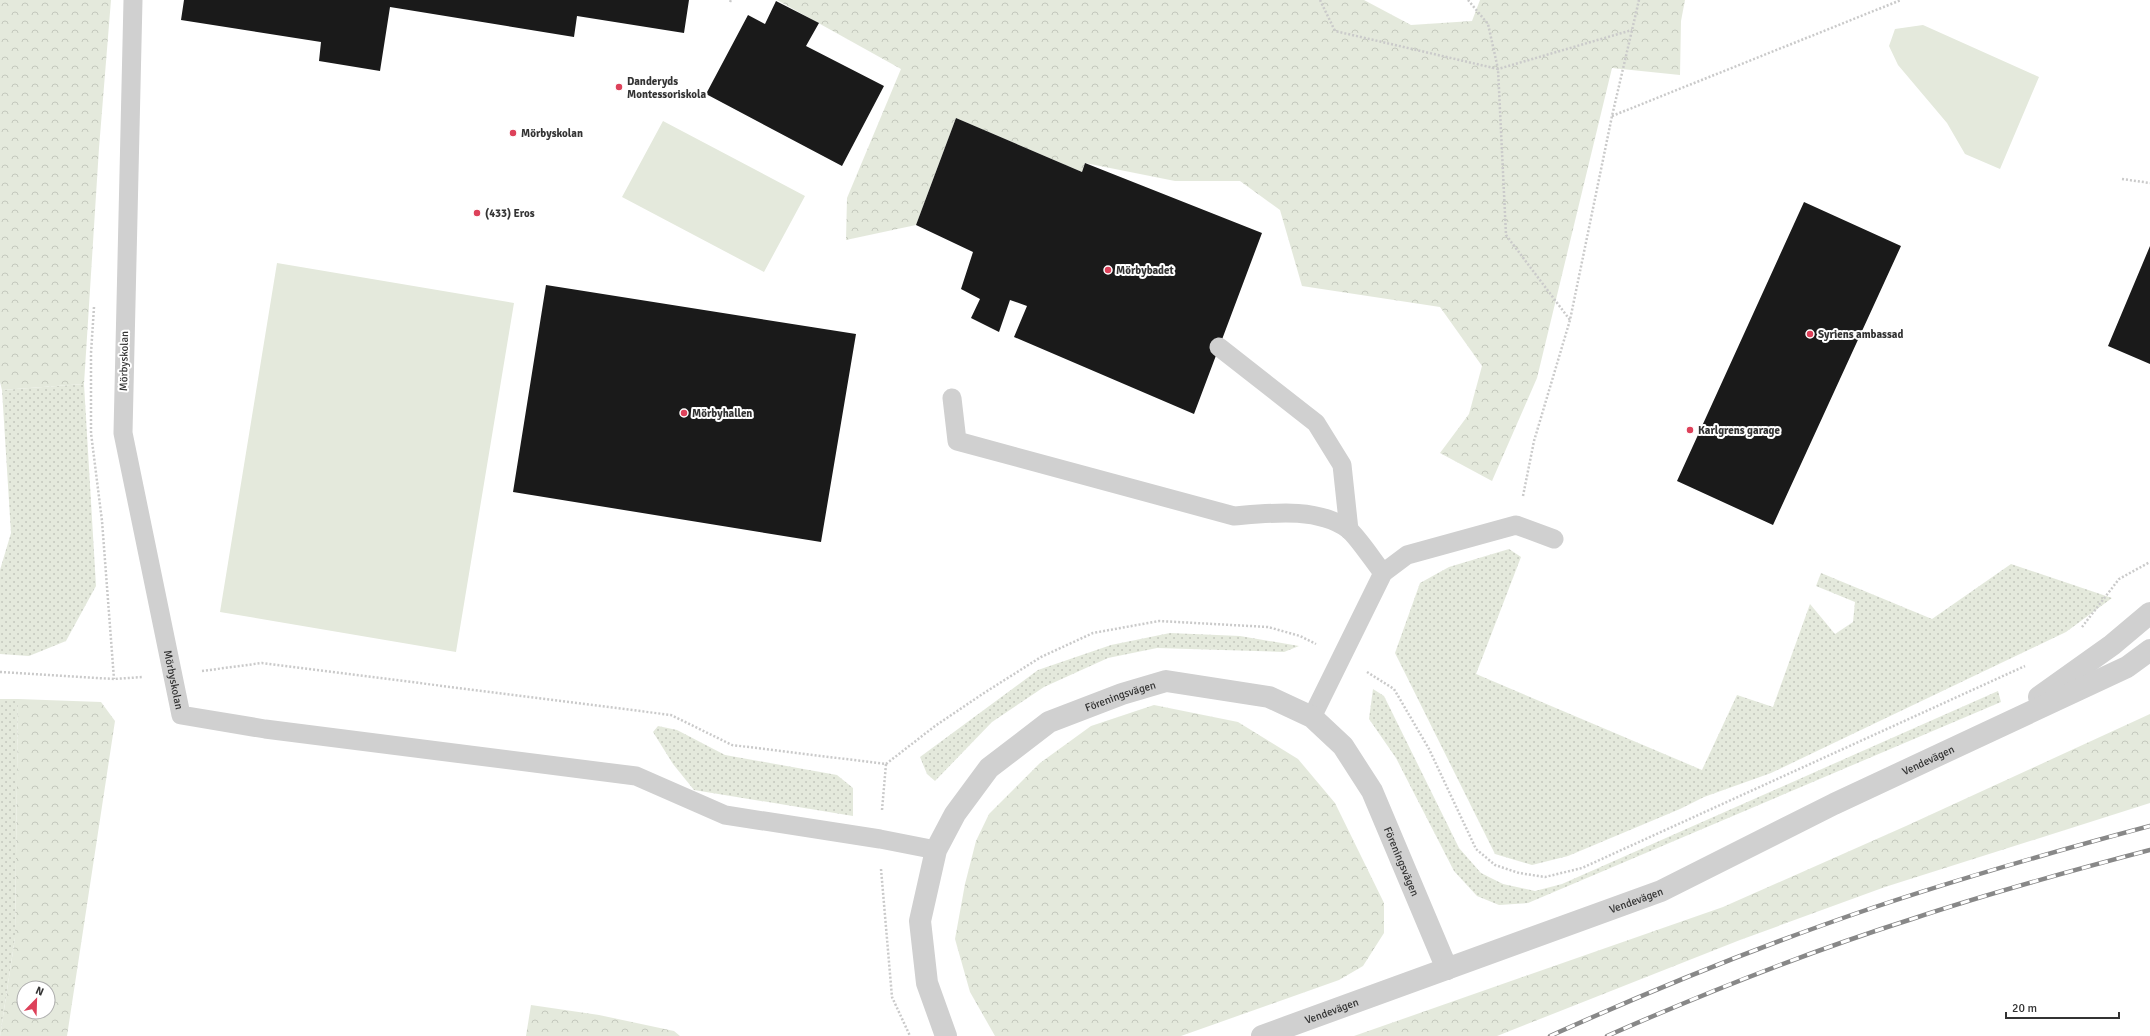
<svg xmlns="http://www.w3.org/2000/svg" width="2150" height="1036" viewBox="0 0 2150 1036" font-family="Signika,sans-serif">
  <defs>
    <pattern id="grass-dots" width="8" height="8" patternUnits="userSpaceOnUse"><rect width="8" height="8" fill="#e4e9dc"/><path d="M2 2h.1M6 6h.1" fill="none" stroke="#c4c8bd" stroke-width="1.8" stroke-linecap="round"/></pattern>
    <pattern id="forest-crowns" width="20" height="18" patternUnits="userSpaceOnUse"><rect width="20" height="18" fill="#e4e9dc"/><path d="M2 6a3 3 0 1 1 6 0M12 15a3 3 0 1 1 6 0" fill="none" stroke="#c4c8bd"/></pattern>
  </defs>
  <rect width="100%" height="100%" fill="#fff"/>
  <path fill="url(#grass-dots)" d="M84,384L96,586L66,641L29,656L0,654V570L11,533L2,390Z
    M1509,549L1521,557L1476,674L1702,770L1737,695L1773,707L1810,604L1835,634L1853,622L1855,602L1816,586L1821,573L1932,619L2011,564L2112,598L2066,632L1771,773L1704,797L1680,809L1568,856L1532,865L1495,854L1395,653L1420,583L1449,567Z
    M1170,633L1240,636L1299,646L1284,652L1157,648L1108,658L1044,687L992,722L935,781L927,774L920,757L1038,670L1111,645Z
    M1373,689L1384,696L1459,848L1481,873L1503,884L1535,891L1562,884L1998,691L2001,702L1528,903L1499,905L1477,896L1454,871L1396,758L1369,719Z
    M0,699H18L15,938L0,1036Z
    M658,726L677,730L725,755L837,775L853,788V816L694,790L673,764L653,732Z"/>
  <path fill="url(#forest-crowns)" fill-rule="evenodd" d="M0,0H111L99,148L84,384L2,390L0,382Z
    M777,0H1364L1411,25L1472,21L1480,0H1685L1681,21L1680,75L1612,68L1537,378L1492,481L1440,453L1469,414L1482,366L1440,307L1302,286L1280,210L1240,181H1175L1085,163L1082,172L956,118L916,225L846,240L847,198L901,69Z
    M18,699L101,702L115,721L67,1036H0L15,938ZM24,988H48V1012H24Z
    M1154,705L1238,722L1298,759L1335,803L1384,903V933L1363,966L1339,980L1181,1036H995L970,992L955,939L965,884L976,841L989,814L1040,763L1091,726Z
    M2150,714V803L1885,887L1740,940L1497,1036H1354L1723,907L1906,826Z
    M531,1005L599,1015L674,1031L680,1036H526Z"/>
  <path fill="#e4e9dc" d="M1923,25L2039,77L2000,169L1965,154L1947,123L1898,65L1889,46L1895,29Z
    M663,121L805,196L764,272L622,197Z
    M277,263L514,303L456,652L220,612Z"/>
  <path fill="#1a1a1a" d="M184,0H689L684,33L577,16L574,37L390,7L380,71L319,61L321,42L181,20Z
    M776,1L819,23L806,46L884,86L842,166L706,94L748,15L765,24Z
    M956,118L1082,172L1085,163L1262,233L1194,414L1014,337L1027,306L1010,300L999,332L971,318L980,299L961,289L973,252L916,225Z
    M1804,202L1901,246L1773,525L1677,481Z
    M2150,246V364L2108,346Z
    M546,285L856,334L821,542L513,492Z"/>
  <g fill="none" stroke-linecap="round" stroke-linejoin="round">
    <path stroke="#cacaca" stroke-width="2.5" stroke-dasharray="2 2" stroke-linecap="butt" d="M1320,0L1335,31L1498,69L1506,235L1570,320
      M1468,0L1488,24L1498,69L1632,30
      M730,2L731,0
      M1612,116L1901,0
      M2122,179L2150,183
      M94,307L91,353V433L102,521L114,679
      M1523,496L1534,441L1570,320L1612,116L1639,0
      M2082,627L2119,579L2150,562
      M202,671L262,663L671,715L732,745L886,764L935,726L984,693L1041,657L1093,633L1159,621L1268,627L1300,636L1316,644
      M0,672L114,679L143,677
      M1367,672L1394,689L1429,749L1476,849L1495,865L1519,873L1545,877L1582,868L2025,666
      M882,810L886,764
      M881,869L892,997L910,1036"/>
    <g stroke="#d0d0d0" stroke-width="19">
      <path id="s1" d="M133,0L123,433L181,715L265,729L636,776L725,815L880,839L936,850"/>
      <path d="M1219,347L1316,423L1342,465L1349,530"/>
      <path d="M952,398L957,441L1234,516C1271,513 1317,507 1348,529C1358,537 1374,562 1383,573"/>
      <path d="M1312,717L1383,573L1407,555L1516,525L1554,539"/>
    </g>
    <path stroke="#d0d0d0" stroke-width="22" id="s2" d="M946,1036L927,983L920,921L936,850L955,814L989,768L1049,722L1122,694L1166,681L1269,697L1312,717L1343,746L1372,791L1447,969"/>
    <g stroke="#d0d0d0" stroke-width="22">
      <path d="M2039,697L2112,645L2150,613"/>
      <path id="s3" d="M1262,1036L1661,891L1834,804L2127,667L2150,650"/>
    </g>
    <defs>
      <path id="rail" d="M1550,1036C1641,995 1733,957 1826,924C1932,886 2041,855 2150,826
        M1607,1036C1707,992 1808,952 1912,919C1990,893 2070,871 2150,850"/>
    </defs>
    <use href="#rail" stroke="#888" stroke-width="4.5"/>
    <use href="#rail" stroke="#fff" stroke-width="3" stroke-dasharray="9" stroke-linecap="butt"/>
  </g>
  <g fill="#dd415a" stroke="#fff" stroke-width="1.5">
    <circle cx="619" cy="87" r="4"/>
    <circle cx="513" cy="133" r="4"/>
    <circle cx="477" cy="213" r="4"/>
    <circle cx="1108" cy="270" r="4"/>
    <circle cx="1810" cy="334" r="4"/>
    <circle cx="684" cy="413" r="4"/>
    <circle cx="1690" cy="430" r="4"/>
  </g>
  <g text-anchor="middle" dominant-baseline="central" stroke-width="4" stroke-linejoin="round" paint-order="stroke">
    <g font-size="11" font-weight="bold" fill="#333" stroke="#fff" text-anchor="start">
      <text x="627" y="81">Danderyds<tspan x="627" dy="13">Montessoriskola</tspan></text>
      <text x="521" y="133">Mörbyskolan</text>
      <text x="485" y="213">(433) Eros</text>
      <text x="1116" y="270">Mörbybadet</text>
      <text x="1818" y="334">Syriens ambassad</text>
      <text x="692" y="413">Mörbyhallen</text>
      <text x="1698" y="430">Karlgrens garage</text>
    </g>
    <g font-size="11" fill="#333" stroke="#fff">
      <text transform="translate(124 361) rotate(-89)">Mörbyskolan</text>
      <text stroke="none"><textPath href="#s1" startOffset="685">Mörbyskolan</textPath></text>
      <text stroke="none"><textPath href="#s2" startOffset="441">Föreningsvägen</textPath></text>
      <text stroke="none"><textPath href="#s3" startOffset="722">Vendevägen</textPath></text>
      <text stroke="none"><textPath href="#s2" startOffset="813">Föreningsvägen</textPath></text>
      <text stroke="none"><textPath href="#s3" startOffset="398">Vendevägen</textPath></text>
      <text stroke="none"><textPath href="#s3" startOffset="74">Vendevägen</textPath></text>
    </g>
  </g>
  <g transform="translate(36 1000) rotate(23)"><circle r="19" fill="#ffffff" stroke="#adadad"/>
  <path d="M0-3L7 15L0 10L-7 15Z" fill="#dd415a"/>
  <text y="-6" font-size="11" font-weight="bold" text-anchor="middle" fill="#333333">N</text>
  </g>
  <path d="M2006 1012v6h113v-6" fill="none" stroke="#333333" stroke-width="2"/>
  <text x="2012" y="1012" font-size="12" fill="#333333" stroke="#ffffff" stroke-width="3" paint-order="stroke">20 m</text>
</svg>
